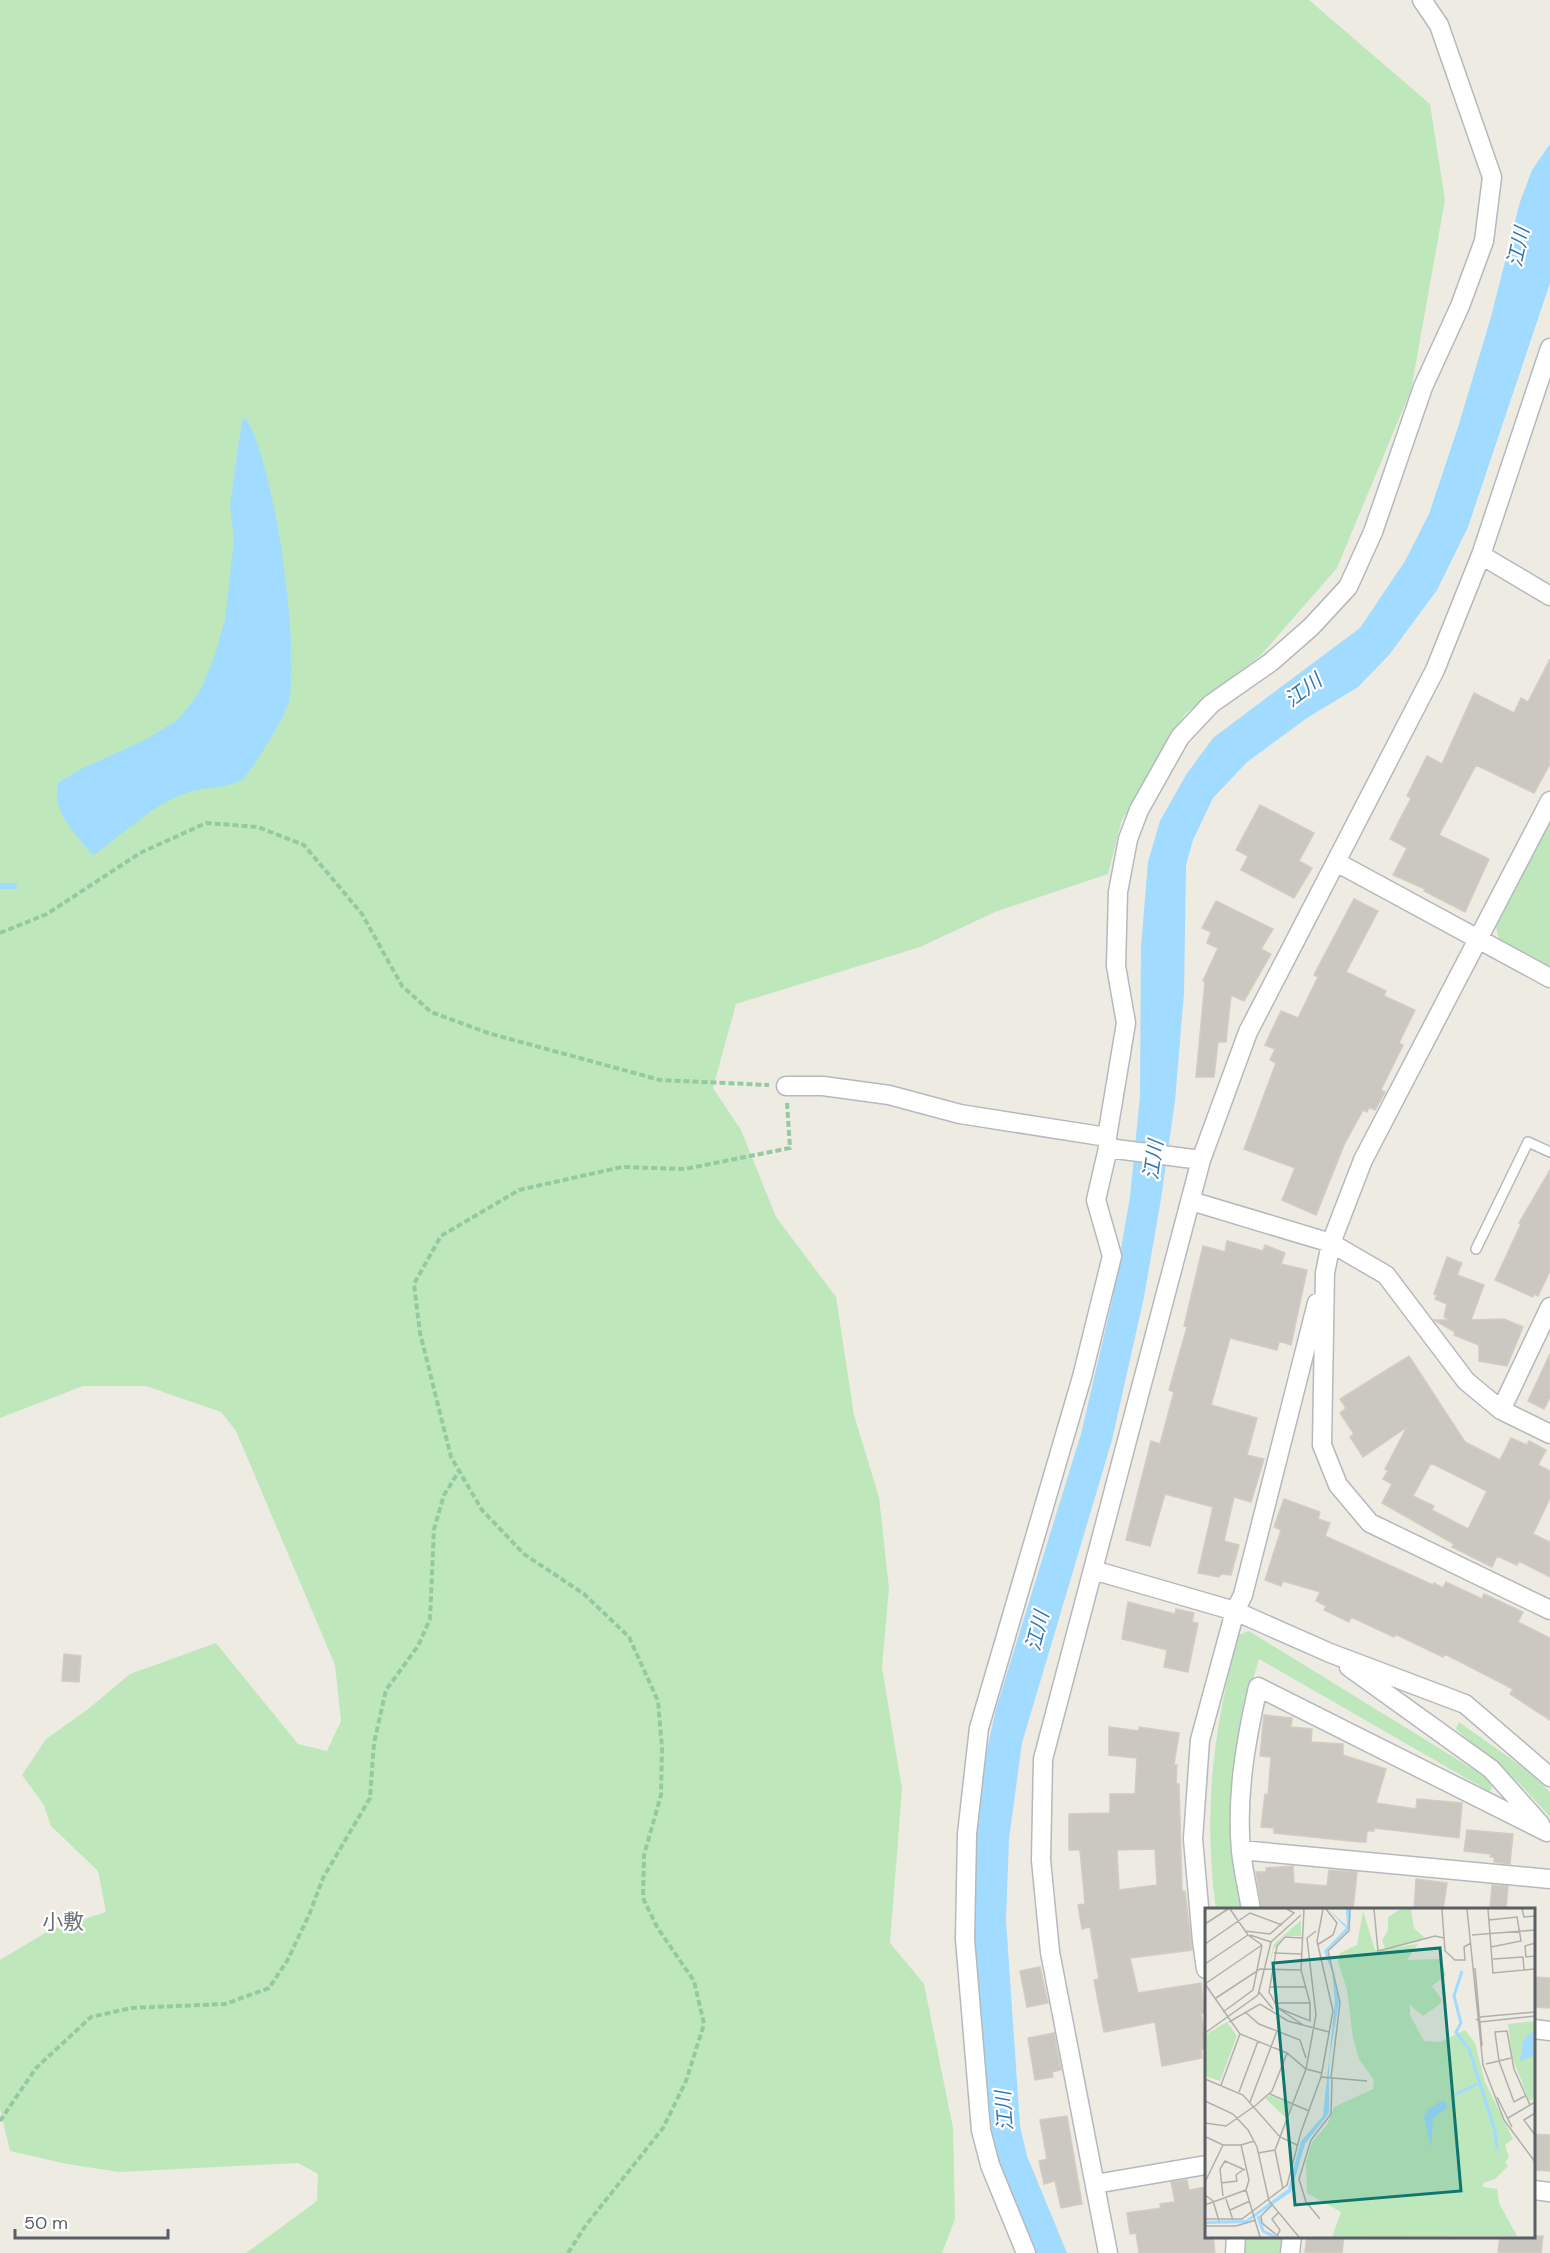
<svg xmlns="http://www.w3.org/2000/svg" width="1550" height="2253" viewBox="0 0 1550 2253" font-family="'DM Sans','Noto Sans JP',sans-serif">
  <rect width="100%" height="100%" fill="#eeebe2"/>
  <path fill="#bee8bc" d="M0,0H1309L1430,104L1445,200L1411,390L1337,568L1261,655L1185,714L1121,822L1108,874L995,912L920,947L736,1004L713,1088L741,1130L776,1217L836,1297L854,1415L879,1497L889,1588L882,1667L902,1789L890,1943L924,1984L953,2128L955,2219L942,2253H246L317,2201L318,2174L298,2163L119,2172L67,2164L10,2151L0,2109V1960L50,1930L106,1912L98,1871L51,1826L44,1805L22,1775L46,1739L87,1710L130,1674L216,1643L298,1744L327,1751L341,1721L335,1665L236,1431L221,1412L146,1386H83L0,1418Z
    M1550,821V966L1499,939L1496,927Z
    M1249,1631L1494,1782L1490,1792L1259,1659L1241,1719L1234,1790L1232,1848L1241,1909L1216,1910C1203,1810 1213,1732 1238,1635Z
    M1459,1722L1524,1768L1550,1792V1817L1519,1783L1456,1729Z
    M1245,2237H1282L1281,2253H1244Z"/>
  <path fill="#a1dbff" d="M1550,144V283L1468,527L1437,590L1389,655L1358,687L1307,718L1247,762L1213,798L1193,840L1186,865L1184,993L1175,1101L1161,1199L1144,1297L1112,1440L1022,1743L1009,1839L1006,1920L1020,2126L1027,2156L1067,2253H1032L1004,2182L988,2132L974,1924L975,1846L981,1777L996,1709L1081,1434L1112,1301L1130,1197L1140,1096L1141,947L1148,862L1160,821L1186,775L1213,738L1360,628L1405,561L1429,514L1459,424L1491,317L1520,202L1532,170Z
    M246,418C276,471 299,640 289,701C286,716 254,767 243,779C227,789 207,786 189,792C154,803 123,834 93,856C76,833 51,813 58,783L79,770L145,740L179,719L200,691L214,658L225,620L234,540L230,505L242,420Z"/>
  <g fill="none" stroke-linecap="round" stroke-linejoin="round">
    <path stroke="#a1dbff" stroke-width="6" d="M0,886H14"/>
  </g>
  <path fill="#cbc7c1" stroke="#d4ccc0" stroke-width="1.5" fill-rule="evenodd" d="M1550,659V764L1534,793L1476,765L1439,835L1489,859L1465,912L1424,891L1425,889L1393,875L1407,848L1390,839L1411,798L1407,796L1427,756L1442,764L1474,693L1514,713L1521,698L1528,702Z
    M1260,805L1314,833L1299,861L1312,868L1294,898L1241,870L1248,856L1236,850Z
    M1354,899L1378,911L1346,972L1386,991L1384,996L1415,1010L1399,1043L1403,1045L1381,1090L1385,1092L1375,1110L1369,1107L1367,1112L1363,1110L1344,1145L1316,1215L1282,1200L1295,1168L1244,1149L1276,1063L1270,1060L1275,1049L1265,1045L1281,1011L1298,1018L1318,977L1314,975Z
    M1216,901L1273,929L1261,949L1271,954L1244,1001L1231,995L1226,1042H1218L1214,1077H1196L1205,982L1203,981L1218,948L1207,943L1211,932L1202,928Z
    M1550,1170V1271L1538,1296L1534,1294L1533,1297L1495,1280L1521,1224L1519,1223Z
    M1227,1241L1263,1251L1265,1245L1285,1253L1281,1264L1307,1270L1291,1345L1279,1341L1277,1350L1230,1338L1211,1405L1257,1418L1247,1455L1264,1459L1251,1502L1234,1497L1224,1541L1239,1545L1231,1575L1221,1574L1219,1577L1198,1573L1213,1507L1165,1494L1150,1546L1126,1540L1151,1441L1160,1444L1174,1392L1169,1390L1187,1327L1184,1326L1203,1246L1225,1252Z
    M1447,1257L1462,1263L1457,1275L1484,1285L1471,1320L1504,1319L1523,1327L1507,1366L1479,1361V1345L1454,1335L1455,1332L1434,1320H1451L1444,1317L1447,1304L1435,1299L1437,1295L1434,1294Z
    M1550,1354V1397L1544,1409L1528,1401Z
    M1409,1356L1465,1442L1500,1460L1511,1438L1527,1445L1529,1441L1546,1450L1538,1465L1550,1471V1498L1533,1534L1550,1542V1577L1519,1561L1517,1565L1497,1556L1492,1567L1452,1547L1454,1544L1382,1503L1392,1484L1383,1479L1388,1471L1385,1469L1407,1427L1363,1457L1350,1437L1354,1434L1340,1413L1346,1408L1340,1399ZM1431,1463L1487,1491L1468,1529L1432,1510L1434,1506L1413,1496Z
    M1284,1499L1320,1512L1318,1519L1330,1523L1325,1536L1433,1585L1434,1583L1443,1588L1446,1582L1482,1599L1484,1594L1523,1612L1518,1622L1550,1638V1720L1510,1694L1513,1689L1445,1654L1443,1657L1395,1634L1394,1637L1351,1617L1349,1622L1324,1610L1326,1606L1316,1601L1320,1592L1283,1581L1281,1586L1265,1580L1281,1530L1274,1527Z
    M1128,1602L1175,1614L1176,1609L1194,1613L1192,1622L1198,1623L1188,1672L1164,1667L1167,1650L1122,1639Z
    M64,1654L81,1656L79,1682L62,1681Z
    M1264,1715L1292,1718L1291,1727L1312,1729L1311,1742L1343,1744V1755L1386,1769L1376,1803L1416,1809L1417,1799L1462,1803L1459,1838L1374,1828V1831H1367L1366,1842H1360L1274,1833V1828L1261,1827L1265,1794L1268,1795L1271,1757L1260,1756Z
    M1109,1727L1139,1731V1727L1179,1733L1174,1765H1177L1176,1783L1179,1784L1182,1891H1185L1192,1950L1130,1958L1138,1993L1201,1983L1204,2013H1201L1206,2042V2049L1201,2050L1202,2058L1162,2066L1155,2022L1104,2032L1094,1980L1099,1979L1090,1927L1082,1929L1078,1905L1085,1904L1080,1850H1069V1814L1110,1813V1794H1135L1137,1758L1109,1755ZM1155,1849L1157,1885L1119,1890L1117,1850Z
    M1467,1830L1513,1834L1510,1864L1494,1862V1857H1490L1491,1854L1464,1851Z
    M1293,1866L1294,1883L1327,1886L1329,1870L1357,1872L1353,1910H1262L1256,1872H1266V1868Z
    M1416,1879L1447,1883L1443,1910H1414Z
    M1492,1885L1508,1886L1506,1910H1490Z
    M1040,1967L1048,2003L1027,2007L1020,1971Z
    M1533,1977L1550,1978V2008L1533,2007Z
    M1054,2033L1061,2070L1052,2072L1053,2077L1035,2080L1028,2038Z
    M1067,2116L1082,2204L1061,2208L1055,2181L1044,2184L1039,2161L1047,2159L1040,2120Z
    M1533,2134L1550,2135V2171L1533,2170Z
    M1187,2180L1189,2190L1206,2187V2236H1213L1215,2253H1139L1136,2233L1130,2234L1127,2213L1161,2208L1160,2204L1175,2202L1171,2182Z
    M1307,2236H1344L1342,2253L1305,2252Z
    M1500,2236H1543L1541,2253L1498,2252Z"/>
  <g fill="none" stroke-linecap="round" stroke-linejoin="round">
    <defs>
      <path id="service" d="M1476,1249L1528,1142L1550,1152"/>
      <path id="minor" d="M1481,555L1550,596
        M1550,801L1363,1160L1331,1243L1325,1273L1322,1445L1338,1485L1370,1523L1550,1610
        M1338,863L1550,978
        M786,1086H823L889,1095L960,1114L1107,1137L1108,1148L1096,1200L1112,1256L1082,1377L979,1728L967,1834L965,1939L981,2130L990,2165L1026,2253
        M1107,1137L1126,1023L1116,966L1118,892L1128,839L1139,810L1180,737L1211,704L1271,662L1311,627L1348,587L1373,532L1423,387L1460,306L1484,241L1492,177L1439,25L1422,0
        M1108,1148L1201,1160
        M1191,1201L1331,1243L1386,1275L1466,1381L1501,1410L1550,1434
        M1501,1410L1550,1307
        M1093,1570L1235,1611L1330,1653L1465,1704L1550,1777
        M1349,1667L1491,1769L1540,1824
        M1241,1850L1550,1879
        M1251,1910C1248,1890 1243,1870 1241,1851C1236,1795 1246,1740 1258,1687L1547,1832
        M1206,1969L1202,1941L1193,1839L1200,1740L1235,1611L1243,1595L1317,1303
        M1534,2029L1550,2031
        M1095,2184L1206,2165
        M1534,2190L1550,2192
        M1108,2253L1050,1952L1041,1860L1043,1759L1201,1160L1248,1032L1435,670L1481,555L1550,348
        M1235,2253L1236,2236
        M1290,2253L1292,2236"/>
    </defs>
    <use href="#service" stroke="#b5b9bd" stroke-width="12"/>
    <use href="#minor" stroke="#b5b9bd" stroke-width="21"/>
    <path stroke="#94caa1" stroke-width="4" stroke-dasharray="6 3" stroke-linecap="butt" d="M0,933L47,914L140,853L206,823L258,827L304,845L362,914L402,986L431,1012L488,1033L660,1080L769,1085
      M0,2121L36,2068L91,2017L131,2008L225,2004L269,1988L287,1961L309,1915L323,1878L370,1798L374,1743L386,1690L418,1646L430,1619L434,1529L444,1495L459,1471
      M568,2253L586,2225L663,2128L686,2081L704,2024L694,1981L657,1927L643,1898L644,1855L661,1795L662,1748L658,1701L629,1637L584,1594L524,1554L482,1510L451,1457L420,1333L414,1284L441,1236L519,1190L622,1167L685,1169L790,1148L787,1103"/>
    <use href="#service" stroke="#fff" stroke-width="9"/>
    <use href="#minor" stroke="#fff" stroke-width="18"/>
  </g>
  <g text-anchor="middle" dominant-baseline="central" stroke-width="4.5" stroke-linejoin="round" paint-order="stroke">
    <g font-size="20" font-style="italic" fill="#3477b0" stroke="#fff">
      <text transform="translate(1518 247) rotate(-78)">江川</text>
      <text transform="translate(1303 690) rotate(-37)">江川</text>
      <text transform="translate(1153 1160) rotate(-82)">江川</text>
      <text transform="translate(1037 1631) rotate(-76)">江川</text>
      <text transform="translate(1004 2111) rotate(-94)">江川</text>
    </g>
    <g font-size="21" fill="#6b7176" stroke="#fff">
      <text x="63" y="1922">小敷</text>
    </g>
  </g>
  <g transform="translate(1205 1908)">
    <rect width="330" height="330" fill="#eeebe2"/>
    <path d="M196,1H206L209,20L219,29L213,34L180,40L177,33L183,22V9ZM158,3L170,42L213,36L202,52L235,51L241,67L227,78L237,92L235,96L218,108L205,97V107L219,133L235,134L260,122L270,135L280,174L308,231L300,237L304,249L300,254L303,258L290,271L278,275V279L292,281L294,295L312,328L127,329L136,304L102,285L101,254L107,234L122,217L129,199L168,181L169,172L154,151L148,130L142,82L133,53L135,45L152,37ZM96,12V28H79L69,41L63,61L69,36ZM330,113V190L324,193L307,148L303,116ZM22,114L32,128L15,173L0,168V127ZM65,187L86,196L81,210L60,190Z" fill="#bee8bc"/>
    <path d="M123,1L142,18L141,1H144L146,8L143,23L122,43L134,93L124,153V205L100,236L86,284L41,315L0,316V313L41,312L83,281L96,233L118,208L130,94L127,64L119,43L141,20ZM330,121V147L315,153L318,132ZM238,192L243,199L228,210L226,240L219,209L223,201Z" fill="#a1dbff"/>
    <path fill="none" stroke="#a1dbff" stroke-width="3" d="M257,63L249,88L256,115L251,124L264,141L290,223L292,241M247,188L272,176M53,308L58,323L70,329"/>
    <path fill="none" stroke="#afafac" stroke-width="1.5" d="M25,1L43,27L57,37M169,1L173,43L230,28L239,30M237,1L240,43L250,52H260L259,39L266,35M262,1L278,157L299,212L330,254M283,1L288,65L330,61M317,1L319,9L330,8M284,12L312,9L316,33L286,39M0,16L23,1M40,23L65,26L89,5L82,1M45,27L66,34M267,27L330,22M97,30L80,29L72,38L64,84L73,100L98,117M330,35L320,38L321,49L330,48M0,36L45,5L77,17M112,37L128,27L132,15L121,1M69,45L96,46M288,51L318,49L319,62M0,56L43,27M270,60L277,138M0,76L35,126L82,145L101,161L117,165M0,76L57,37M64,79H101M54,84L68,101M11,90L55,61L96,62M69,95H105M73,100L105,113V95L96,62L99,1M18,104L48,82L57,37M40,104L54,116L95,132L101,150M275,109L330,104M271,111L275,114L330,108M24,114L55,96L83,113L124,124M0,125L53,87L66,34L96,7M281,156L306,150M116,169L162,173M126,170L135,94L123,43L144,23L145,1M0,171L38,187L75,229L92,237M16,177L35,126M34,184L53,133M65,186L104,203M320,188L309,194L294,153L290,124L302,123L309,161L325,197M292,189L307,219M0,193L28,206L43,222L52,239L64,293L94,329M45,194L72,123M330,205L319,212L330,227M303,210L330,194M0,215L21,218L51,197L67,183L82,145M1,229L18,237H36M49,233L36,237L44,272L41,282L55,329M70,242L78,281M53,245L70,242L101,161L111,107L102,30L111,23M0,274L18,237M16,275L32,273L31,267L39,261M0,287L8,293L14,313M18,288L15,261L20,253L40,262M21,291L28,312M0,297L41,282M67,297L56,308L57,315L74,329M25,302L45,293M0,311H37L82,277L96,224L116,169L128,103L112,33L118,1M115,311L101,294L94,271L106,232L126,206L127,171M0,318H31L51,312M72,328L75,322L67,311L74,304"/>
    <path fill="#0f766e" fill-opacity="0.15" stroke="#0f766e" stroke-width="3" d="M235,40L256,283L90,297L68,55Z"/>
    <rect width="330" height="330" fill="none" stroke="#5a5f64" stroke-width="3"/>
  </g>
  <path d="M15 2229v9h153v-9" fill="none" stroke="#5a5f64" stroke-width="3"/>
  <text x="24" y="2229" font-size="18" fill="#5a5f64" stroke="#ffffff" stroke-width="4.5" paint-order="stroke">50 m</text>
</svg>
